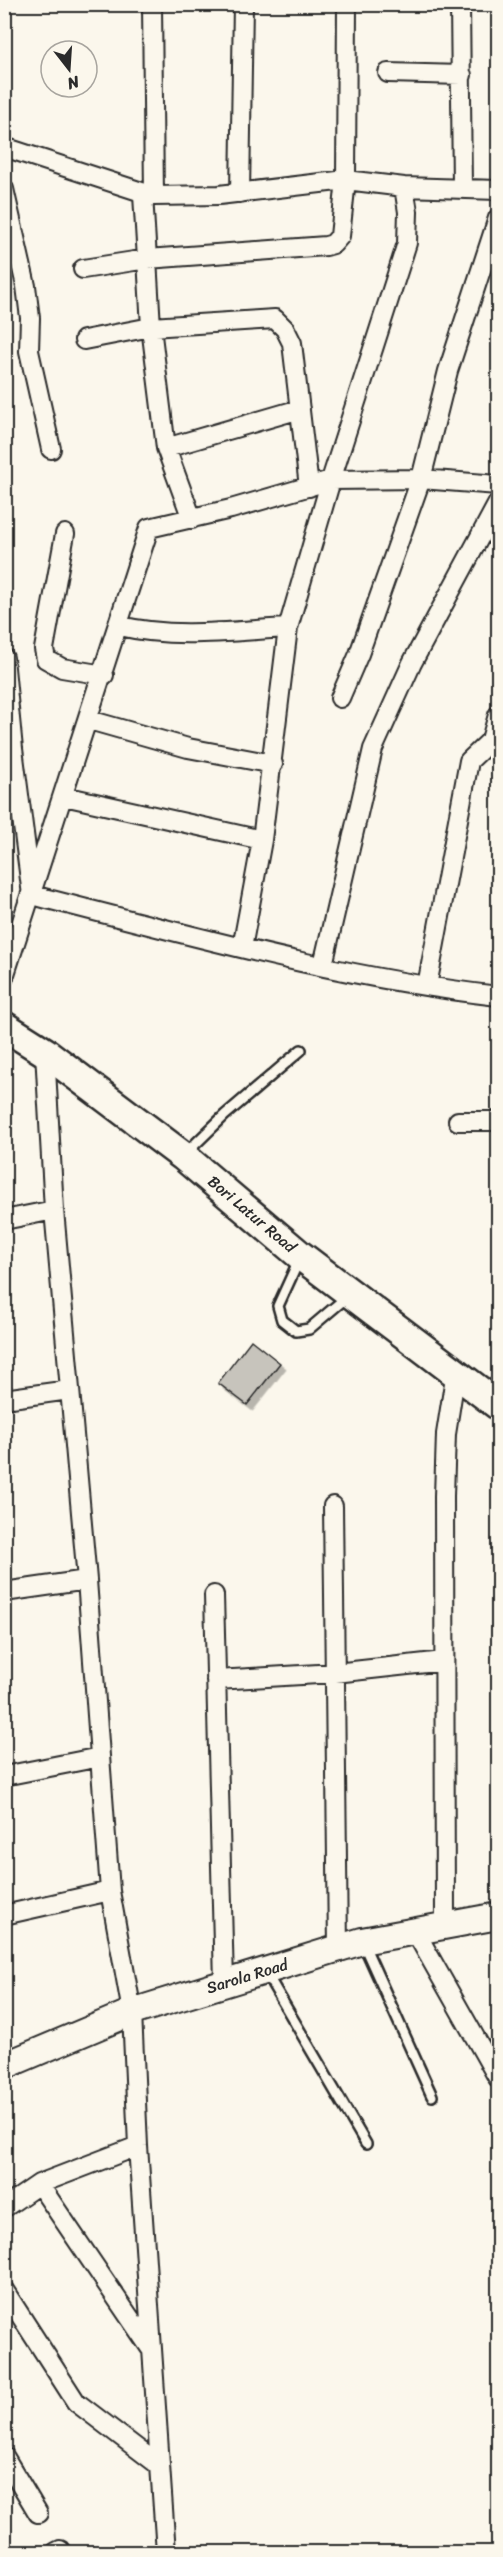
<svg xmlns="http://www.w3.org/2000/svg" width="503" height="2557" viewBox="0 0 503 2557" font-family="Sriracha,sans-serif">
  <defs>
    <filter id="shadow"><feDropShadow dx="5.5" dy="5.5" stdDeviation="0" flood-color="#0004"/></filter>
  </defs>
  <rect width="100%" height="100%" fill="#fbf7ec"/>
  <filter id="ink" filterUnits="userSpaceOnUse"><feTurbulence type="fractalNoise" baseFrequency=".0167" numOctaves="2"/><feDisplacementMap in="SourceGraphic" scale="12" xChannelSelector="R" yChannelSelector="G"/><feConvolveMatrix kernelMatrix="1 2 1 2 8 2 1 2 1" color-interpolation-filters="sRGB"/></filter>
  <g filter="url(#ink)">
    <path fill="#c7c4bc" stroke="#2b2b2b" stroke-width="1.5" filter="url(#shadow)" d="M251,1340L280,1363L247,1405L218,1383Z"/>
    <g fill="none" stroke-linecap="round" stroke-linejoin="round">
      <defs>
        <path id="service" d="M184,1155L225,1115L301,1050
          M299,1260L278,1306L282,1320L296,1331L309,1329L348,1296
          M363,1943L432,2096
          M266,1973L366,2144"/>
        <path id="minor" d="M152,4L154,196
          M460,4L462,187
          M388,73L462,75
          M4,147L154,196L219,195L346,180L404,187L498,190
          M4,189L26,286L30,318L29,351L51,449
          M240,193L243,4
          M83,269L147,259L143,195
          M84,340L151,327L275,319L285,329L292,343L309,487
          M166,448L300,409
          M192,519L166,448L151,327L147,259L326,246L333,244L340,236L346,180L347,4
          M65,534L44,649L46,659L62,668L104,675
          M120,626C174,639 233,631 288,628
          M4,658L13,749L32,895C186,934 340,978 498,996
          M340,698L359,654L421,479L448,371L498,218
          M89,720L188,748L273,764
          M64,796L262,840
          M242,948L262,840L288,628L331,480L407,243L408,212L404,187
          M323,965L373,749L412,663L498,503
          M4,977L149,528L231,509L331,480L421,479L498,485
          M427,986L469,761L491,740L498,715
          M45,1052L54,1210L87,1580L110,1891L132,2012L138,2146L166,2552
          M458,1121H498
          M4,1220L54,1210
          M4,1399L69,1390
          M333,1506L338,1949
          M4,1592L87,1580
          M214,1595L224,1983
          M216,1680L335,1673L444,1661
          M4,1776L100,1757
          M4,1915L110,1891
          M445,1926L444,1496L446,1434L456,1371
          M415,1931L498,2078
          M39,2184L151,2349
          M4,2208L39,2184L138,2146
          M4,2290L76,2402L160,2466
          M4,2456L38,2513
          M56,2552L60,2550"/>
        <path id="secondary" d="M4,2066L132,2012L362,1941L498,1916"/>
        <path id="primary" d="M4,1026L45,1052L183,1156L301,1256L498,1405"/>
      </defs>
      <use href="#service" stroke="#2b2b2b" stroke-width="14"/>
      <use href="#minor" stroke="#2b2b2b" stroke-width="22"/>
      <use href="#secondary" stroke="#2b2b2b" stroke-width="30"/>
      <use href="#primary" stroke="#2b2b2b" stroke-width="33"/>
      <use href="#service" stroke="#fbf7ec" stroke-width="9"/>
      <use href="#minor" stroke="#fbf7ec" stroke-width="18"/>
      <use href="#secondary" stroke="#fbf7ec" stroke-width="26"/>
      <use href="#primary" stroke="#fbf7ec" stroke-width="28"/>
    </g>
  </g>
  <g text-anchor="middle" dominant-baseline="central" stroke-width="5" stroke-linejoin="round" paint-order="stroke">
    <g font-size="16" fill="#2b2b2b" stroke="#fbf7ec">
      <text transform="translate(252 1214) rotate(40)">Bori Latur Road</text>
      <text transform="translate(247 1976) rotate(-17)">Sarola Road</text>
    </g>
  </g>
  <rect width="503" height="2557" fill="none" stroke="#fbf7ec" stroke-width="24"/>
  <rect x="12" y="12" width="479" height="2533" fill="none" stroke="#2b2b2b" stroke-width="2" filter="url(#ink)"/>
  <g transform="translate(69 69) rotate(163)"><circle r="28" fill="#fbf7ec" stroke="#a8a59f" stroke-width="1.5"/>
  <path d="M0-4.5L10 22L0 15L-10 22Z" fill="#2b2b2b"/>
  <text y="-9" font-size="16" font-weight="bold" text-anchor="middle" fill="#2b2b2b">N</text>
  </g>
</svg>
